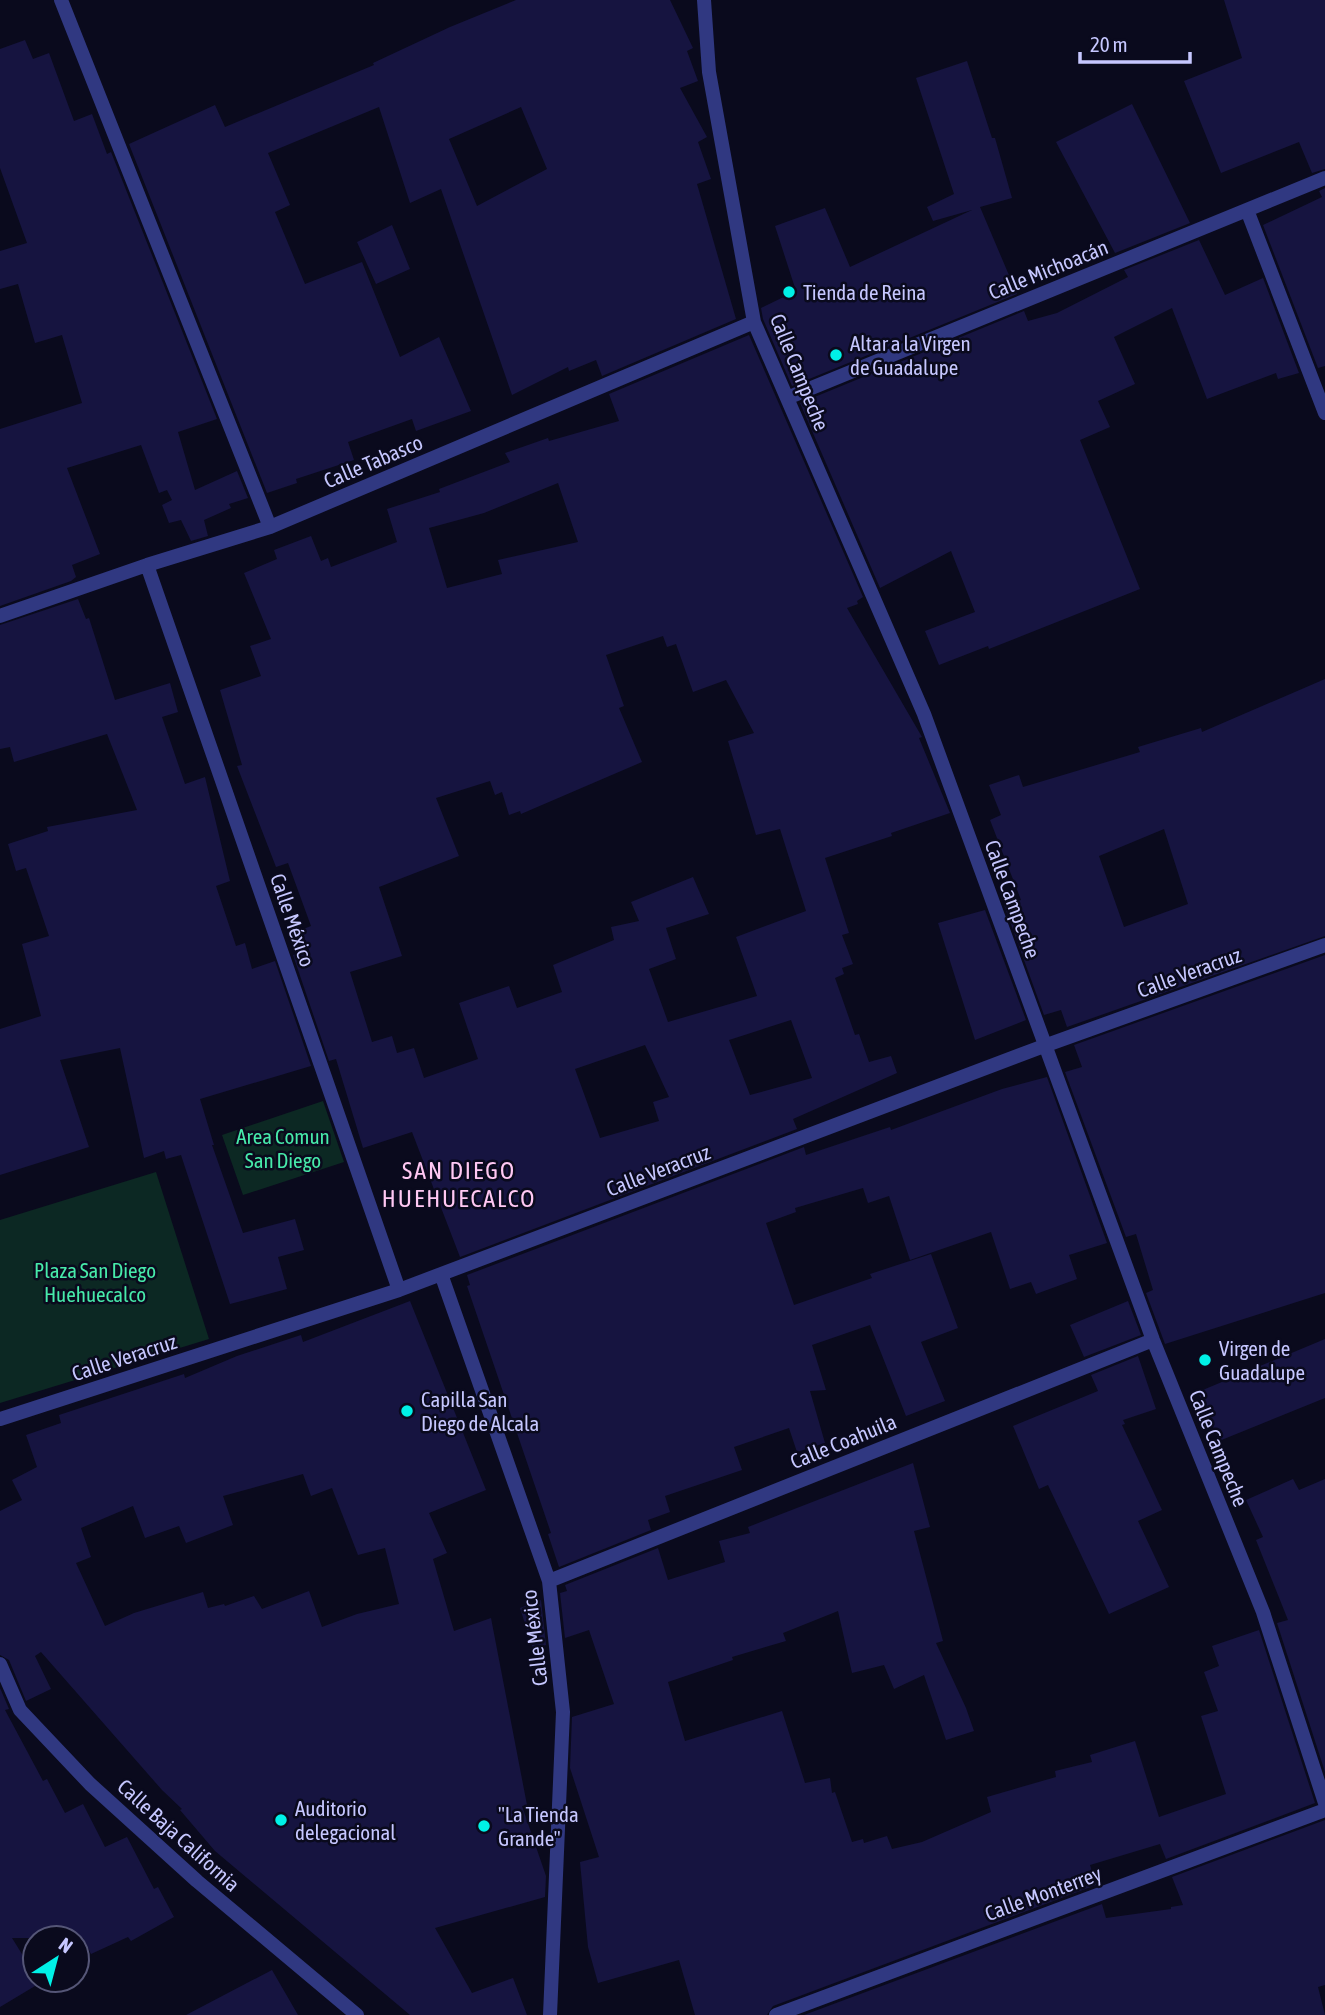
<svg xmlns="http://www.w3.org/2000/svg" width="1325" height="2015" viewBox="0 0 1325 2015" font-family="'Asap Condensed',sans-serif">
  <rect width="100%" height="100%" fill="#0a0a1d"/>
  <path fill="#0c2823" d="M323,1101L344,1162L243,1195L222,1135Z
    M156,1172L209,1339L0,1403V1220Z"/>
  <path fill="#161440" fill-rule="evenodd" d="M516,0H670L693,48L687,51L698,81L680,88L707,137L698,142L711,179L697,184L736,319L602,376L596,360L569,371L568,367L512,395L441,189L410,203L379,107L268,153L290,205L275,212L305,284L362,262L400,357L439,337L471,411L416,431L412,419L348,442L354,460L296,479L297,483L267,493L129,144L215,105L225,127L374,65L373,63L450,27ZM521,107L547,169L477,206L449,139Z
    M1224,0H1325V169L1312,173L1299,142L1221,173L1184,81L1242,58Z
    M25,40L33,59L49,53L74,121L92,114L107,154L111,152L217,419L178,432L195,490L237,471L248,498L229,504L231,508L204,520L208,536L191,541L181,520L169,523L162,505L172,500L167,490L159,493L141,445L67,468L100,554L72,565L76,577L71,581L0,606V429L82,403L62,335L35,343L18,284L0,289V251L27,243L0,168V49Z
    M967,61L992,138H995L1012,198L980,207L1017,294L792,386L763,319L761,308L796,291L775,226L825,208L850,267L972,210L933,221L927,207L954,194L916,78Z
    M1132,104L1190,223L1115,253L1056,142Z
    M1325,188V366L1318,368L1263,225L1322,197L1319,191Z
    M392,225L410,269L376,284L357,242Z
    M1246,233L1299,373L1278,379L1276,373L1207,399L1172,308L1114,337L1135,384L1098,401L1110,427L1080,440L1140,589L989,649L988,646L939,665L925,631L975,612L951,551L880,588L800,403L1024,311L1028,321L1057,313L1128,277L1124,270L1199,240L1225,295L1263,278Z
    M749,335L863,597L857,601L858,604L847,608L922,737L919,738L950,813L891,833L892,836L825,858L849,933L842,935L853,964L842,968L844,974L835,978L855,1035L859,1034L869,1062L891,1056L897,1073L793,1119L797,1129L460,1257L412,1132L363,1148L336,1059L329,1061L293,955L309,950L301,930L311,926L288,863L276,867L237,766L242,765L220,690L261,676L250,646L271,639L244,573L277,559L274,550L311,536L321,561L328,558L331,567L397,542L387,509L440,492L439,489L510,462L505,453L548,438L549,441L619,421L609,394ZM558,483L578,542L498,560L502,574L447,588L429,528L484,513ZM663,636L667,647L676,644L693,692L726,680L754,733L728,741L756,835L780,829L806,911L736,937L757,996L668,1022L649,969L676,959L666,928L709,914L693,877L631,902L639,921L611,927L614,940L553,965L562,992L517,1008L509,986L459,1003L478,1059L424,1078L414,1048L397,1053L392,1036L372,1042L350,972L402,956L379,887L459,856L436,798L490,781L495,795L502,792L509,815L520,811L521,814L642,762L619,708L624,706L606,655ZM791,1020L812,1078L750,1095L729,1040ZM645,1045L669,1097L653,1102L659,1121L600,1138L575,1069Z
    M78,599L86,619L89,618L115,700L170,683L178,712L162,717L185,784L205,777L230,881L216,886L236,946L245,943L252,969L275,961L311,1066L200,1099L214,1145H212L243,1233L295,1219L304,1250L278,1257L287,1289L230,1304L181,1155L166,1159L164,1151L144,1158L120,1048L60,1060L89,1147L0,1175V1029L41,1016L22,944L49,936L26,868L16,871L8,844L48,831L47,827L137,810L107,734L14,762L10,747L0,749V625Z
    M1325,679V936L1067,1027L1061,1010L1044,1015L1004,905L1021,900L990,820L1001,815L989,785L1019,775L1023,787L1140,752L1138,747L1201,728L1202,732ZM1164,829L1188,904L1124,927L1099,856Z
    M985,910L1026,1020L975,1040L938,923Z
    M1325,955V1293L1165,1344L1146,1293L1153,1290L1136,1234L1126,1237L1065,1072L1082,1067L1074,1045Z
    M1047,1077L1107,1243L1069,1255L1077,1279L1036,1294L1031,1282L1010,1289L991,1232L910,1260L889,1196L868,1203L863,1188L795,1208L796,1212L766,1223L794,1305L872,1278L870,1274L931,1254L958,1328L921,1342L945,1401L906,1416L870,1325L812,1345L826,1390L810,1391L825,1443L797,1452L789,1428L734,1447L742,1470L665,1496L670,1512L648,1520L651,1530L559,1567L548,1534L551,1533L467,1286L470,1285L467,1275L804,1147L806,1155L890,1127L891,1130L1002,1089Z
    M410,1301L486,1490L429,1513L447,1553L433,1559L454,1631L491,1618L527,1805L522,1806L546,1876L545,1897L435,1928L472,1993L513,1978L527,2015H410L215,1851L180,1810L182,1809L162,1790L41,1652L35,1656L51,1689L26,1701L9,1660L0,1655V1511L22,1500L12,1480L37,1467L26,1435L61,1423L59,1415L184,1374L185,1378L237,1356L301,1335L303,1342ZM303,1474L311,1496L332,1488L358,1555L385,1548L399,1604L357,1614L322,1627L309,1591L262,1609L254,1596L225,1606L224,1604L208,1608L203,1592L134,1613L105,1626L76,1563L91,1557L81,1528L133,1506L145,1538L179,1526L186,1543L233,1525L223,1496Z
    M1128,1301L1141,1335L1084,1357L1070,1325Z
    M1325,1339V1398L1219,1441L1198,1392Z
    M1138,1356L1156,1409L1123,1420L1125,1424L1122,1425L1162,1510L1138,1521L1169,1587L1109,1614L1048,1485L1039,1489L1013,1426L1098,1391L1091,1375Z
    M913,1463L930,1527L914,1531L943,1641L936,1643L966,1708L974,1731L946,1740L924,1675L894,1689L884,1665L852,1673L838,1611L783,1633L786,1641L732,1657L733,1660L668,1682L685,1741L782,1711L805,1783L830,1778L832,1793L835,1792L852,1842L863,1839L864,1843L887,1836L892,1849L922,1842L991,1812L987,1797L1056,1777L1055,1771L1092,1762L1090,1755L1135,1741L1159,1817L1226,1794L1201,1716L1218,1711L1204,1672L1219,1666L1212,1646L1259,1630L1315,1803L1166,1859L1160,1844L1090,1865L1096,1885L773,2006L767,2015H695L679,1960L598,1983L588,1947L580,1862L599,1857L570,1768L572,1717L614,1704L589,1630L565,1638L560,1593L567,1591L565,1585L658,1548L668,1580L725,1562L719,1541L750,1533L748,1527Z
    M1293,1479L1299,1490L1325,1479V1772L1277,1623L1288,1620L1256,1540L1263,1537L1246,1500Z
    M541,1600L546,1645L533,1649L520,1608Z
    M0,1688L9,1709L5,1710L43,1781L47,1779L65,1813L83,1804L105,1847L127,1837L154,1889L158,1887L174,1917L131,1941L128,1937L91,1954L83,1938H12L35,1975V1980L40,1983L0,2007Z
    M1325,1820V1985L1318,1987L1325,2015H804L1102,1904L1106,1918L1171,1909V1907L1183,1905L1172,1877Z
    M272,1970L298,2015H186Z"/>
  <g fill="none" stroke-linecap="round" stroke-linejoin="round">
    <path stroke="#303881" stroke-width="14" d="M61,0L270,527
      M704,0L709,72L754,322L924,714L1153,1340L1263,1612L1325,1803
      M1247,210L1325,413
      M787,398L1325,178
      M147,565L399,1290
      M0,616L147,565L270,527L754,322
      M441,1274L549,1581L563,1712L550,2015
      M0,1419L399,1290L1044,1046L1325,945
      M549,1581L1153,1340
      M0,1664L20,1710L90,1784L197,1881L357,2015
      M776,2015L1325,1810"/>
  </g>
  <g fill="#00f1e7" stroke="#0a0a1d" stroke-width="2.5">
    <circle cx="789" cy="292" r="7"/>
    <circle cx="836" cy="355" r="7"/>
    <circle cx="1205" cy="1360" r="7"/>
    <circle cx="407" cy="1411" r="7"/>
    <circle cx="281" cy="1820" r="7"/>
    <circle cx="484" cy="1826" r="7"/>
  </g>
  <g text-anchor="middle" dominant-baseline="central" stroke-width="5" stroke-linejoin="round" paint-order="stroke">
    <g font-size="21" fill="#c6c7ff" stroke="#0a0a1d">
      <text transform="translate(1048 269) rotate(-22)">Calle Michoacán</text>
      <text transform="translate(800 372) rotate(68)">Calle Campeche</text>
      <text transform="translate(373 461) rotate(-23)">Calle Tabasco</text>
      <text transform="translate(1013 899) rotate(70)">Calle Campeche</text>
      <text transform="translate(293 920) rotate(71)">Calle México</text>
      <text transform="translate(1189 972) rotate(-20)">Calle Veracruz</text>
      <text transform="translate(658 1170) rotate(-21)">Calle Veracruz</text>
      <text transform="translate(124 1357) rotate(-18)">Calle Veracruz</text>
      <text transform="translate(843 1441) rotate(-22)">Calle Coahuila</text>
      <text transform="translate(1219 1448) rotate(68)">Calle Campeche</text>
      <text transform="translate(534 1638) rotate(-97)">Calle México</text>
      <text transform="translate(179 1835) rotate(42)">Calle Baja California</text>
      <text transform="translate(1043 1893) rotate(-20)">Calle Monterrey</text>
    </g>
    <g font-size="21" fill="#c6c7ff" stroke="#0a0a1d" text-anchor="start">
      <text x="803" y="292">Tienda de Reina</text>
      <text x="850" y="343">Altar a la Virgen<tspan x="850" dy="24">de Guadalupe</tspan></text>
      <text x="1219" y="1348">Virgen de<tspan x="1219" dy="24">Guadalupe</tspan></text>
      <text x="421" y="1399">Capilla San<tspan x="421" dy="24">Diego de Alcala</tspan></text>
      <text x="295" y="1808">Auditorio<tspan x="295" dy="24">delegacional</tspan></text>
      <text x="498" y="1814">"La Tienda<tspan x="498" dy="24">Grande"</tspan></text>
    </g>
    <g font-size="21" fill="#47eaaa" stroke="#0a0a1d">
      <text x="283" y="1136">Area Comun<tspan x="283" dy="24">San Diego</tspan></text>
      <text x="95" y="1270">Plaza San Diego<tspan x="95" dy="24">Huehuecalco</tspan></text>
    </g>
    <g font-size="24" letter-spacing="2" fill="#ffc8f3" stroke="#0a0a1d">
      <text x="459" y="1170">SAN DIEGO<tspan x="459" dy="28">HUEHUECALCO</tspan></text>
    </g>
  </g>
  <g transform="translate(56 1959) rotate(36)"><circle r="33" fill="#0a0a1d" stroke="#555677" stroke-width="2"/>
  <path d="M0-5L12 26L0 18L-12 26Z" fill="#00f1e7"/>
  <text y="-10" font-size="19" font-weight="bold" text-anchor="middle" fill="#c6c7ff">N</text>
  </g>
  <path d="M1080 52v10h110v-10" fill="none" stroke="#c6c7ff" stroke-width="3.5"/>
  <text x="1090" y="52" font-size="21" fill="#c6c7ff" stroke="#0a0a1d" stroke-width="5" paint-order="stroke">20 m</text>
</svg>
